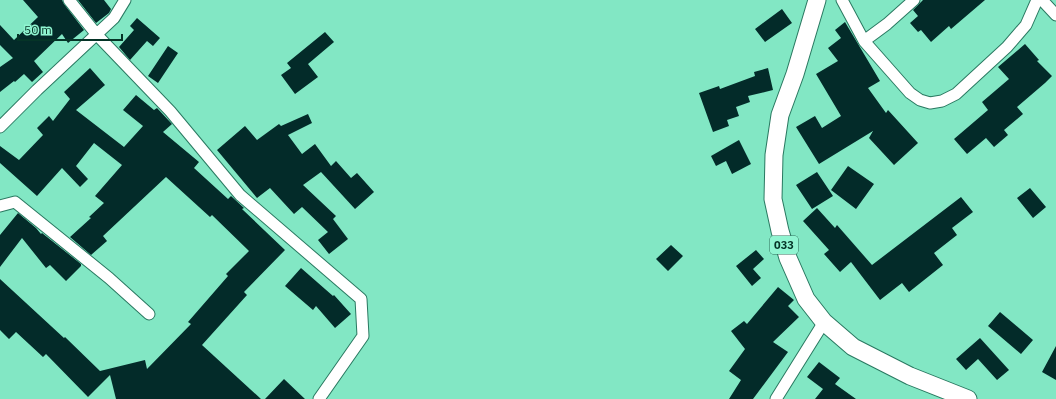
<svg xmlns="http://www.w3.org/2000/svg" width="1056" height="399" viewBox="0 0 1056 399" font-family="'IBM Plex Sans',sans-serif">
  <rect width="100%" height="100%" fill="#82e7c4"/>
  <path fill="#032b29" d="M23,0H62L64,4L84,30L68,43L62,34L34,61L43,72L32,82L24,74L15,82L14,81L0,92V67L13,58L0,45V25L14,40L38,17Z
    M78,0H104L111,9L109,13L96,23Z
    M923,0H985L951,29L949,26L931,42L921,30L918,32L910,23L918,16L913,10Z
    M782,9L792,23L765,42L755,29Z
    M137,18L160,38L153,46L147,41L130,60L119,47L134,30L130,26Z
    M845,22L880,81L868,88L886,113L888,110L918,143L894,165L869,138L873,131L819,164L796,127L815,116L822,128L841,116L816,74L838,61L828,48L841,38L835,30Z
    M325,32L334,42L308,64L318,77L295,94L281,75L291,68L287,63Z
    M1025,44L1039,60L1037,61L1052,76L1045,83L1017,107L1023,114L1004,130L1008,135L994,147L986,138L967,154L954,139L988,110L982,102L1009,79L998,67Z
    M168,46L178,53L158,83L148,76Z
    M90,68L105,85L76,110L124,147L143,126L123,110L136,95L154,110L157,108L172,124L163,132L199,162L194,168L228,199L231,196L244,208L242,209L285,250L244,292L247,295L202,345L261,399H116L110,375L88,397L46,354L43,357L16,332L9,339L0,330V279L64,338L65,337L100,371L145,360L147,369L191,324L188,322L228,276L226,274L249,251L212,215L210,217L166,177L103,236L107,241L91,255L70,237L91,218L89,217L104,203L95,196L122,165L94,143L76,166L88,179L80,187L62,168L37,196L0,163V146L19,160L43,135L37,128L49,116L53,121L70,99L64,92Z
    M768,68L773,90L748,96L750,102L736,107L739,116L727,120L729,126L713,132L699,93L719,86L720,89L755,76L754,72Z
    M308,114L312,123L288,135L302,154L315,144L331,166L336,161L351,178L357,173L374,192L355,209L321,172L303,185L336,216L333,219L348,239L329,254L318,240L328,232L302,207L294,214L270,188L257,198L217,150L245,126L257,140L279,124L281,126Z
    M739,140L751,164L732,174L726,161L716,166L711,156Z
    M848,166L874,184L856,209L831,190Z
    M817,172L833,196L812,209L796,185Z
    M1030,188L1046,207L1033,218L1017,198Z
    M961,197L973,212L952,228L957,235L934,253L943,265L909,292L902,283L880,300L851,262L840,272L824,254L829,250L803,221L817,208L835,228L837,225L872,265Z
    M18,213L36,228L41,234L42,233L81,264V266L66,281L50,265L46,268L22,238L0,267V235Z
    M671,245L683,256L668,271L656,259Z
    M756,250L764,259L753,269L761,278L752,286L736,266Z
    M301,268L333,296L334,295L351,314L335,328L316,306L313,310L285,286Z
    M778,287L794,300L788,306L799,317L773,342L788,352L753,399H729L741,380L729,371L745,349L731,331L744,321L747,324Z
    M1000,312L1033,340L1021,354L988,326Z
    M980,338L1009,370L997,380L978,359L966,370L956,359Z
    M1056,346V380L1042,372Z
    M819,362L840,378L835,384L856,399H815L823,389L807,377Z
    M284,379L305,399H265Z"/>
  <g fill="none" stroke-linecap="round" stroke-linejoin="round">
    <defs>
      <path id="minor" d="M69,0L97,35L170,111L240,195L361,299L363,336L319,399
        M842,0L864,41L910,93L920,100L930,103L942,101L956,94L1007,47L1026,25L1037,0
        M1042,0L1056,15
        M864,41L887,24L914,0
        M0,127L37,90L114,18L125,0
        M0,206L15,202L109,278L149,314
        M776,399L824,322"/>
      <path id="primary" d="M817,0L795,74L780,115L774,155L773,199L780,231L788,258L806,299L824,322L853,347L910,376L968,399"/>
    </defs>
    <use href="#minor" stroke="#2a7961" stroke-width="13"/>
    <use href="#primary" stroke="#2a7961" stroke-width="19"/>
    <use href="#minor" stroke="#fff" stroke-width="11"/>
    <use href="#primary" stroke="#fff" stroke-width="17"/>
  </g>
  <g text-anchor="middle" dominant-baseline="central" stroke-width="4" stroke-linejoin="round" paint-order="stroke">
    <rect fill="#90f5d1" stroke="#2f6e5a" stroke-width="1" x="770" y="236" width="28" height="18" rx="3"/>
    <g font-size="11" font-weight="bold" fill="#053427">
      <text x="784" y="245">033</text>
    </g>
  </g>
  <path d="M18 34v6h104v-6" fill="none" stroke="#053427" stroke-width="2"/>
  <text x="24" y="34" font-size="12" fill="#053427" stroke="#90f5d1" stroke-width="3" paint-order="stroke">50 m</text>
</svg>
